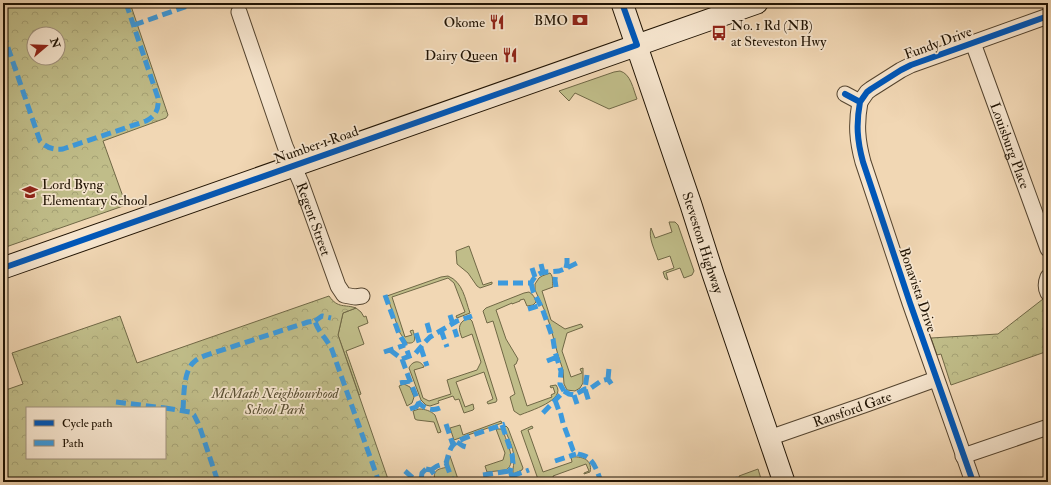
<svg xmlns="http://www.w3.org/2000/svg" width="1051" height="485" viewBox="0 0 1051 485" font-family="'IM FELL Double Pica',serif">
  <defs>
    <pattern id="park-crowns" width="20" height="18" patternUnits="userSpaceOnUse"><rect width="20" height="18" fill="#c0bd89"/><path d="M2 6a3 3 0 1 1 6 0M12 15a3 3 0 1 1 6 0" fill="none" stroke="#a5a275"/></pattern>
  </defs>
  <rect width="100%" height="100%" fill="#f1d7b4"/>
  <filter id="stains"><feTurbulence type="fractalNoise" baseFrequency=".005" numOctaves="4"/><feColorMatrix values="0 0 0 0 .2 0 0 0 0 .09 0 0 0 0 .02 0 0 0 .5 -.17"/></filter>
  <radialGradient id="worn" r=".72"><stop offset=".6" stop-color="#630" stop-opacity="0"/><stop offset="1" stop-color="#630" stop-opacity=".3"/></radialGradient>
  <path fill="#c0bd89" stroke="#706846" d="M620,71C631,74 633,89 637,99L609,109L575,93L569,101L559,91L614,72Z
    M669,222H675L678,225L694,271L692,275L684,278L680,268L666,273L668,280L665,278L663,272L674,268L670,256L658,260C655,250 648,238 651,228L655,238L672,232Z
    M469,246L483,285L492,282V284L480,288L477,286L468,273L457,264L456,251Z
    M550,273C554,277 552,283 553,287L542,291L551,320L565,329L581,324L583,327L567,333L562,351L571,377L582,373L580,369L583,368V383L580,388L575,391L567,390L564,384L563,370L558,355L550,325L544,309L535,290V284L539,278L542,276Z
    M448,276C463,282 465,299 470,313L457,318L456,316L465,312L454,283L448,278L392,297L405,337L412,335L410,331L413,330C415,338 417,344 407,343L400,333L387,296L441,277Z
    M529,292C533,294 535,298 536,302L533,305L527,306L524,299L520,300V301L512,304V303L496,310L506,339L518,359L516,364L514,365L527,406L552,397L551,395L555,393L553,387L551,388L550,386L556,385C567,400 529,411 520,415L514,411L510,397L515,394L493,321L487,323L483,311L486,308L524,293Z
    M356,308L361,312L364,317L366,316L368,323L358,327L364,344L346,351L361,394L359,395L338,335L343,313Z
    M466,319H470L472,321L497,400L496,402L488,404L487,402L493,399L484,372L456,382L465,407L473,404L474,409L473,410L464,413L459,399L455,400L453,396L438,401L439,403L430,406L426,405L421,400L409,368C412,361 420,359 424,367L414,370L423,398L429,401L451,394L447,380L477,370L481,362L472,334L462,338C459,330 457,324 466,319Z
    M404,384L410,387L414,397L412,403L407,406L399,386Z
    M419,409C425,409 431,411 435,415L441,432L438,433L434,422L417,420L415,419L413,411Z
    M501,421L502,423L454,440L450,428L460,425L463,435Z
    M506,426L508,428L523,468L522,470L513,474C512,468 515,463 514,457C513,447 508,437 504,428Z
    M532,426L533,428L528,430L543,472L572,462L571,457C581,456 593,459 590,472L584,474V473L589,471L586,464L553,476L555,482H539L521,431Z
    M496,429H501L503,431C506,440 518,463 506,470L487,472L485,466L503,460L505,453Z
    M450,456L459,482H435C432,469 439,469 448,467V461Z
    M758,469L762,482H740L739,476Z"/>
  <path fill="url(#park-crowns)" stroke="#706846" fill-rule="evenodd" d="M3,3H130L168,115L166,118L103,141L126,205L3,248ZM34,34H58V58H34Z
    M329,296C338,309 345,304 356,308L343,313L338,335L389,482H3V391L23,384L12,353L120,316L137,363ZM27,408H165V458H27Z
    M1043,299L1048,307V351L951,385L941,354L937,355L931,338L998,334Z"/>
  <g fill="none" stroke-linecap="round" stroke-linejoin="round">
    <defs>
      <g id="street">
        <path id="s1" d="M239,12L285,146L301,183L338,286L344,295L355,297L362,296"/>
        <path id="s2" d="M973,43L1048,249"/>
        <path d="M845,94L860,102L867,92L871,89L901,70L911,65L1048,16"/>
        <path d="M860,102C856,124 857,140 863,162L910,303L973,482"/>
        <path d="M1048,277C1046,282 1045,287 1048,293"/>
        <path id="s3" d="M769,438L864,405L936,379"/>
        <path d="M963,456L1048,427"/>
      </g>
      <g id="secondary">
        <path id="s4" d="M622,3L691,205L713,274L784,482"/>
        <path d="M3,268L757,3"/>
      </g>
    </defs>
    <use href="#street" stroke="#54442f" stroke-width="17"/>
    <use href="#secondary" stroke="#201303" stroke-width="23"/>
    <use href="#street" stroke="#f6e5ce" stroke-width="15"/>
    <use href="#secondary" stroke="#f6e5ce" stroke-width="21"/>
    <path stroke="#3c9add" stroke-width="5" stroke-dasharray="10 5" stroke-linecap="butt" d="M134,25L196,3
      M3,33L40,141C47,148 53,150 63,149L146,121C156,116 159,109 158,98L126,3
      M541,264L543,272
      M532,268L535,277
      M566,268L567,263V256
      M498,283H531C538,269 547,273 559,271C565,269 571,266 577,263
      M531,283L533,291L542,308L553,339L555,352L561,371L560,384L564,391L540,416
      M556,287L555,280L556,271
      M385,295L399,334L404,342L409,356
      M528,309L538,306L540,304
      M450,315L457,337
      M315,321L322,316L331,318
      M427,323L429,330L430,337
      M441,330L447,347
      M416,333L427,366
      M390,350L402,359L410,381L419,403C425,409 433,411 440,408
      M384,352L405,345
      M402,359L415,354L425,342L430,337L457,321L472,316
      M547,361L557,357
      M587,375L585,389L589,402
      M608,379L609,368
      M400,383L410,381
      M564,391L569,394L574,395L585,389L591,388L601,381L608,379L614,388
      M574,395L577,404
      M555,400L559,411H560L563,423L573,450C577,455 580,454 585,456C594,460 598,473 601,482
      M116,402L165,408
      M165,408L190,412L194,415L199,425L218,482
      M410,409L416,407L419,403
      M183,410C184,396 183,370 195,361C200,357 207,355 213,353L308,322L315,321C318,332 328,340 332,350L379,482
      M446,424L453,445
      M502,425L512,454L513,463L510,471L514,482
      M457,442L463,446L470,448
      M555,461L576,454
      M446,463L453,482
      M426,469L431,470L434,474L433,478L429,481L421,480L422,473Z
      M431,470L437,466L446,463C448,457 449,450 453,445C459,438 494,428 505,424
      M405,471L413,478L421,480
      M483,475L510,471
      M512,476L529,470
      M735,477L736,482"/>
    <defs>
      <path id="cycleway" d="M845,94L860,102L867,92L871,89L901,70L911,65L1048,16
        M860,102C856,124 857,140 863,162L910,303L973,482
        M3,268L637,45L622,3"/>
    </defs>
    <use href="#cycleway" stroke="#f6e5ce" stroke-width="8"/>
    <use href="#cycleway" stroke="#0057b8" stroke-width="6"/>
  </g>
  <defs>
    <symbol id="bank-bare" viewBox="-9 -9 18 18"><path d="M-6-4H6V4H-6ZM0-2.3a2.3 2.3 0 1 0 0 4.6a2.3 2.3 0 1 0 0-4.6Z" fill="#8f2418" stroke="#f6e5ce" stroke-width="2.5" paint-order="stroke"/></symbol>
    <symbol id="restaurant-bare" viewBox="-9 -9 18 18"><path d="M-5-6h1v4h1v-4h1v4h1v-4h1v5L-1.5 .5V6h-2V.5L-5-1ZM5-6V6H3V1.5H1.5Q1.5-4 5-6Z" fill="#8f2418" stroke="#f6e5ce" stroke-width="2.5" paint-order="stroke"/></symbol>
    <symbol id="bus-bare" viewBox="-9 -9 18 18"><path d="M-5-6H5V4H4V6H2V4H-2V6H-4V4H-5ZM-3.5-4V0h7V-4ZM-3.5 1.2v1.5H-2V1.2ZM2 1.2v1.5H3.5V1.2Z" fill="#8f2418" stroke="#f6e5ce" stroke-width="2.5" paint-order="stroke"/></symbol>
    <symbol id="school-bare" viewBox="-9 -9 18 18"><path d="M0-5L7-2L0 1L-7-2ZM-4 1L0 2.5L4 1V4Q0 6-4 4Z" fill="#8f2418" stroke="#f6e5ce" stroke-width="2.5" paint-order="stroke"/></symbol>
  </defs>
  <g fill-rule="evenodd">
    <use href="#bank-bare" x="569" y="9" width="22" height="22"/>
    <use href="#restaurant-bare" x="486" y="11" width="22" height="22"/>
    <use href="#bus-bare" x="708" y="22" width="22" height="22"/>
    <use href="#restaurant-bare" x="499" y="44" width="22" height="22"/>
    <use href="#school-bare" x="19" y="181" width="22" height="22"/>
  </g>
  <g text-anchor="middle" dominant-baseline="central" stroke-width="3.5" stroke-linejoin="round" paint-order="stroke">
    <g font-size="14" fill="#201303" stroke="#f6e5ce" text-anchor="end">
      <text x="568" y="20">BMO</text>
      <text x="485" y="22">Okome</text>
      <text x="731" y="25" text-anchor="start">No. 1 Rd (NB)<tspan x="731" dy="16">at Steveston Hwy</tspan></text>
      <text x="498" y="55">Dairy Queen</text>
      <text x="42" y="184" text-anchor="start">Lord Byng<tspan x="42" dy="16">Elementary School</tspan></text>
    </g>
    <g font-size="14" fill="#201303" stroke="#f6e5ce">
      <text transform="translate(938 43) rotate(-20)">Fundy Drive</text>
      <text transform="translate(316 145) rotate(-19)">Number 1 Road</text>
      <text stroke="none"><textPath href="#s2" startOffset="109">Louisburg Place</textPath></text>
      <text stroke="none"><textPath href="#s1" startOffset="220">Regent Street</textPath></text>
      <text stroke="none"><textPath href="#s4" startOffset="253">Steveston Highway</textPath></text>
      <text transform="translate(918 290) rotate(71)">Bonavista Drive</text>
      <text stroke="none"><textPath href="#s3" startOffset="88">Ransford Gate</textPath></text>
    </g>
    <g font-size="14" font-style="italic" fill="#584e32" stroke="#f6e5ce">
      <text x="275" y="393">McMath Neighbourhood<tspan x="275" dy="16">School Park</tspan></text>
    </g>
  </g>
  <rect width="1051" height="485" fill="none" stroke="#f1d7b4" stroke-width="16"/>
  <rect x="4" y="4" width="1043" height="477" fill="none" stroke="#201303" stroke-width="2"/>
  <rect x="8" y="8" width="1035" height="469" fill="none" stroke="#201303"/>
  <rect x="26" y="407" width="140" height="52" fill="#f6e5ce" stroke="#a0917d"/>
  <rect x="34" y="420" width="20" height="6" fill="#0057b8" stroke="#a0917d"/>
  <text x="62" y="427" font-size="12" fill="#201303">Cycle path</text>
  <rect x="34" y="440" width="20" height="6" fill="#3c9add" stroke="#a0917d"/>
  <text x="62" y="447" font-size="12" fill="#201303">Path</text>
  <g transform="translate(46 46) rotate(71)"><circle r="19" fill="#f6e5ce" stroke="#a0917d"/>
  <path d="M0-3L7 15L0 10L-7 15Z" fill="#8f2418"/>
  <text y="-6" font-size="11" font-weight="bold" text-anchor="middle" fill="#201303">N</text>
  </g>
  <rect width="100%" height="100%" filter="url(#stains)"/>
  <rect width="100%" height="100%" fill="url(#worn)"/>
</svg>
